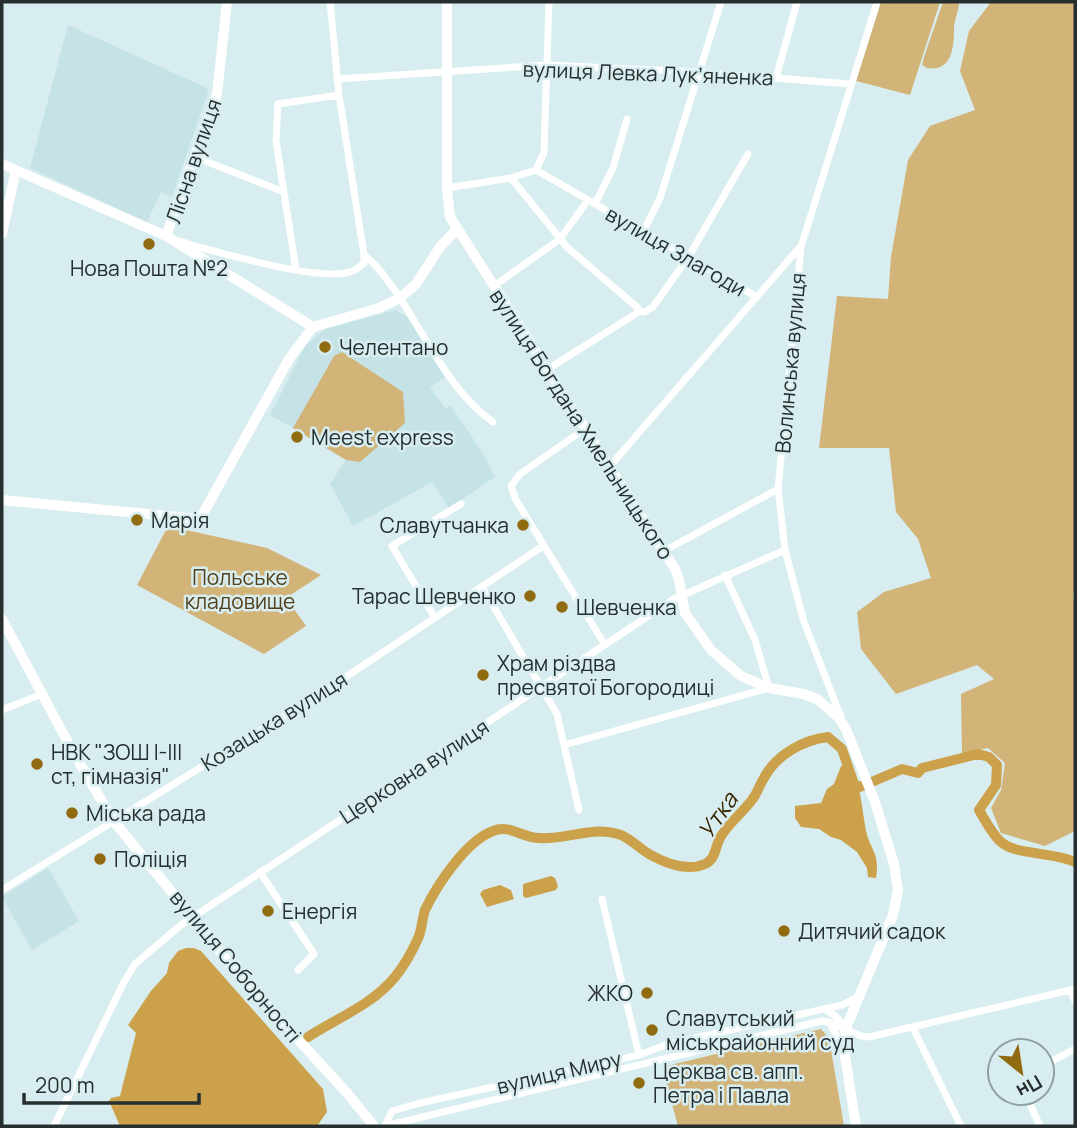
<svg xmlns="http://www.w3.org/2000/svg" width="1077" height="1128" viewBox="0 0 1077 1128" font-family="Manrope,sans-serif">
  <rect width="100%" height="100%" fill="#d8edef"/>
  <path fill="#c5e2e6" d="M68,25L209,89L172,197L161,192L147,222L30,168Z
    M396,310L407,317L447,376L430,387L446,409L451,406L482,452L495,477L449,508L432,482L353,526L330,484L346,460L360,461L334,356L293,428L270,415L305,346L325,329Z
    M48,868L79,921L32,950L2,897Z"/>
  <path fill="#d2b378" d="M881,2H940L910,95L856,81Z
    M943,2H959C959,11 954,20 954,29C954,47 952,72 927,68L922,65L924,57Z
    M991,2H1075V584L1073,595L1075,606V831L1045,846L1001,833L991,808L1001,790L1005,763L988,748L962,754L961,694L994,679L977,665L896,694L861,649L857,612L884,592L931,578L918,539L896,512L889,448H819L837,296L888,299L891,257L908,160L930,126L975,110L960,71L969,31Z
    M342,352L403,392L405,423L360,462L346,460L293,428L334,356Z
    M168,526L267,548L321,575L286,598L306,626L264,654L137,585Z
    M821,1029L829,1038L844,1126H678L662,1067Z"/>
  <path fill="#cca14b" d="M841,766L852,767C861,788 862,809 866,831C871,852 880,852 876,878L868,877L867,868L857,852L841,840L831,837L819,829L801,827L795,818V806L821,803L827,789L834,784Z
    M551,876L555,878L558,886L556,890L526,898L523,896V884Z
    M500,885L511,890L514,899L487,907L480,894L483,890Z
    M186,948H194L201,951L323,1089L327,1112L317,1126H120L109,1101L111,1098L120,1096L136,1033L128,1025L151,991L167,973L169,963L178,951Z"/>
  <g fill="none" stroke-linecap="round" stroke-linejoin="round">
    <path stroke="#cca14b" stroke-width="10" d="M308,1037C337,1018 372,1005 395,977C404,966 413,950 419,936C422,928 422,919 425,910C437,885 466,841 493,831C509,824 523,838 539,838C566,840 591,826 618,834C629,837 639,848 649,854C665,863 687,872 705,864C716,859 715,847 720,838C729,822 744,812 754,797C758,791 760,784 764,778C776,755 803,740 828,737L842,749L854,784L860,787L902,769L918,773L922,768L978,754L989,757L997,765L996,785L979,810C985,820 992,834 1001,842C1015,855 1054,852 1075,862"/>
    <path stroke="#fff" stroke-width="7" d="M330,2L339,95L364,255C378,265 386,279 396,292C426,336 449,391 493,422
      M549,2L544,152L536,170L757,297
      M776,78L797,2
      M337,79L547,65L699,72L850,84
      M195,157L284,192
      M511,178L568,248L638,308L637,313L548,369
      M447,188L511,178L536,170
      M595,204L613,168L627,119
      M643,232L660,198L721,2
      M180,241L198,247C235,256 311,279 345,273C353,272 359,268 364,263V255
      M296,270L276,141L278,104L339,95
      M494,286L560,239L588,200
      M638,311L644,312L653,307L689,256L748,154
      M586,428L520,474L511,486L516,500L605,645
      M610,466L800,247
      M664,551L778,489
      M482,587L557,714L564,745L769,688L755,640L725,575
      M435,618L392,546L461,504
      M2,710L42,694
      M841,717L804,622L785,550L778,489L801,247L877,2
      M564,745L579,810
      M260,872L314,954L298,970
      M2,890L323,692L543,546
      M602,899L639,1055
      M1071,991L1075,1001
      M824,1009L834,1015L846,1027
      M829,1022L861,1036L869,1037L1075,989
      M913,1028L961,1126
      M1042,1066L1075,1049
      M1025,1093L1040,1126
      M54,1126L124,982L135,964L181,925L674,599L785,550
      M385,1126L392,1111L420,1103L639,1055L668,1044L842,1005L858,997
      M385,1126L822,1021L829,1022L843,1047"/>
    <path stroke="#fff" stroke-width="10" d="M447,2V188L450,217L675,569L679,580L685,613L711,650L741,676L769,688L804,694L817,699L838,717L846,729L875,802L894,864L898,890L893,915L846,1028L844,1050L856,1126
      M2,164L166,236L313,327
      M2,234L16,170
      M166,236L217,94L227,2
      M2,500L200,519L289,359L313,327L379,308L400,298L416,284L440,247L457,229
      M2,619L72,750L113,820L239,975L347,1093L374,1126"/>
  </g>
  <g fill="#916b12" stroke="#d8edef" stroke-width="2.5">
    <circle cx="149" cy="244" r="7"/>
    <circle cx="325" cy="347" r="7"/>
    <circle cx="297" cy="437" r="7"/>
    <circle cx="137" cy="520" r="7"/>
    <circle cx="523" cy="525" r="7"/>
    <circle cx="530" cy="596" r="7"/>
    <circle cx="562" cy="607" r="7"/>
    <circle cx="483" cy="675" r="7"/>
    <circle cx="37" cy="764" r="7"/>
    <circle cx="72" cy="813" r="7"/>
    <circle cx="100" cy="859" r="7"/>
    <circle cx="268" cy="911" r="7"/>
    <circle cx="784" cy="931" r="7"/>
    <circle cx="647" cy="993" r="7"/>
    <circle cx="652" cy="1030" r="7"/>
    <circle cx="639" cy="1083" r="7"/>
  </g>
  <g text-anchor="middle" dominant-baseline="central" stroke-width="5" stroke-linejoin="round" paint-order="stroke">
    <g font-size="21" fill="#262e2f" stroke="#d8edef">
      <text transform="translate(648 73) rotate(2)">вулиця Левка Лукʼяненка</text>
      <text transform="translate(193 161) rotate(-71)">Лісна вулиця</text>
      <text transform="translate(676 251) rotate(30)">вулиця Злагоди</text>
      <text transform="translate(790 363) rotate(-85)">Волинська вулиця</text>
      <text transform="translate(582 424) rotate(57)">вулиця Богдана Хмельницького</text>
      <text transform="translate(274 721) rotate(-32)">Козацька вулиця</text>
      <text transform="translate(414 771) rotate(-33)">Церковна вулиця</text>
      <text transform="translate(236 966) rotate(50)">вулиця Соборності</text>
      <text transform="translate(559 1072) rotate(-13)">вулиця Миру</text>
    </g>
    <g font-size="21" fill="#262e2f" stroke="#d8edef" text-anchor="start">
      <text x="149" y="268" text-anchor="middle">Нова Пошта №2</text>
      <text x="339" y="347">Челентано</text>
      <text x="311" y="437">Meest express</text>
      <text x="151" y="520">Марія</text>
      <text x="509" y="525" text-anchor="end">Славутчанка</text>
      <text x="516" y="596" text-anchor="end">Тарас Шевченко</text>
      <text x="576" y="607">Шевченка</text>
      <text x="497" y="663">Храм різдва<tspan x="497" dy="24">пресвятої Богородиці</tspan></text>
      <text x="51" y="752">НВК "ЗОШ І-ІІІ<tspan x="51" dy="24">ст, гімназія"</tspan></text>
      <text x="86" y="813">Міська рада</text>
      <text x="114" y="859">Поліція</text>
      <text x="282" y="911">Енергія</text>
      <text x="798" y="931">Дитячий садок</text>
      <text x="633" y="993" text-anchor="end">ЖКО</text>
      <text x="666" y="1018">Славутський<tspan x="666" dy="24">міськрайонний суд</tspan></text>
      <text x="653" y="1071">Церква св. апп.<tspan x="653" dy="24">Петра і Павла</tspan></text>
    </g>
    <g font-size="21" fill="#53411c" stroke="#d8edef">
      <text x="240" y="577">Польське<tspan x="240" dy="24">кладовище</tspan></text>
    </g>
    <g font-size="23" font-style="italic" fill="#382701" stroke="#d8edef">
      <text transform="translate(717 815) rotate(-55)">Утка</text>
    </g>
  </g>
  <rect width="1077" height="1128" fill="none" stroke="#262e2f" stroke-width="7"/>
  <g transform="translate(1021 1072) rotate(150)"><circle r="33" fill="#d8edef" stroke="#91a1a2" stroke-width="2"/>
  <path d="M0-5L12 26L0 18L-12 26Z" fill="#916b12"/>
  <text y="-10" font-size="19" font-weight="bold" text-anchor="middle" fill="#262e2f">Пн</text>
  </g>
  <path d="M24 1093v10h175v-10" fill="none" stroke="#262e2f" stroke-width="3.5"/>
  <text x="35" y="1093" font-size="21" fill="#262e2f" stroke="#d8edef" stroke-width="5" paint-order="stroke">200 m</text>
</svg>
